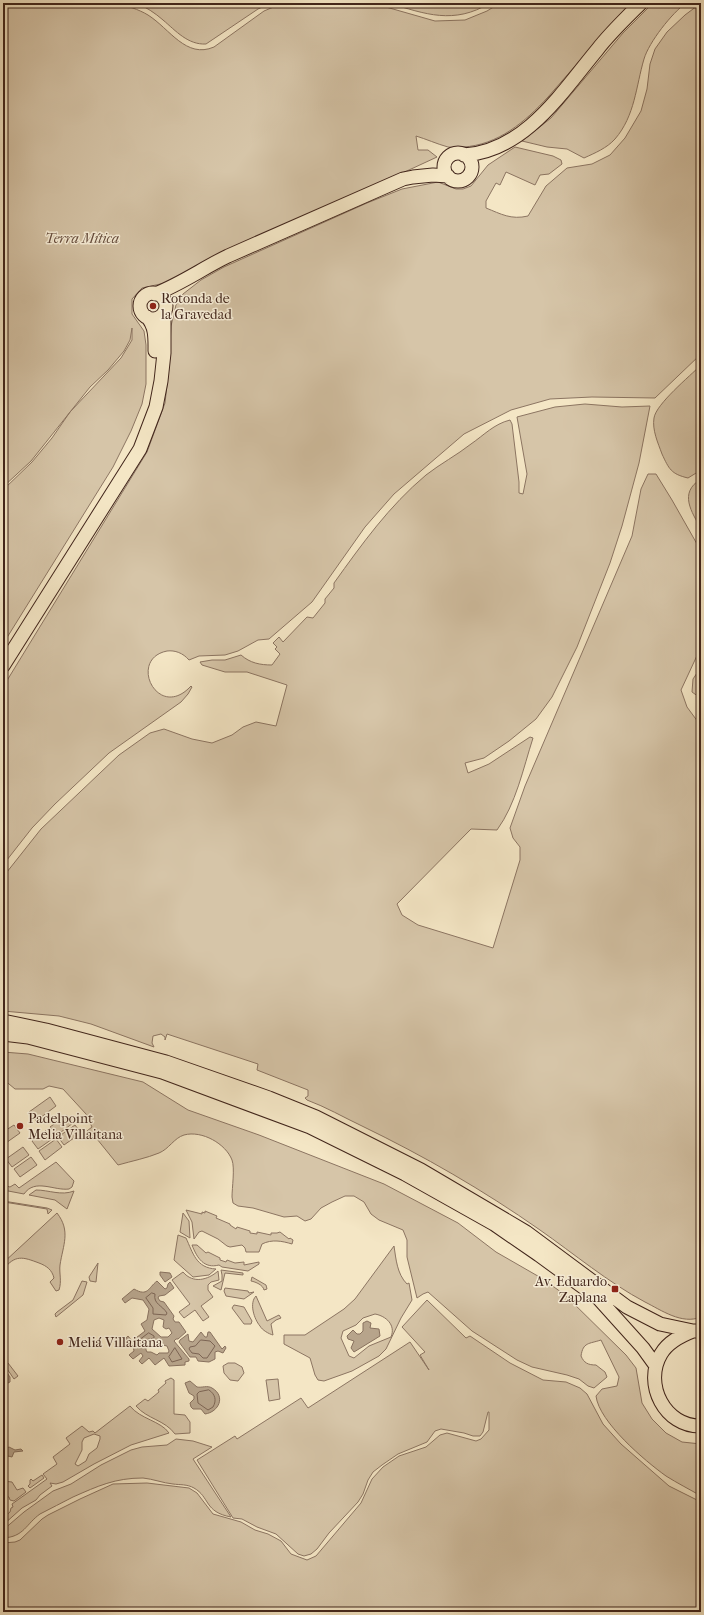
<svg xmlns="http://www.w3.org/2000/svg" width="704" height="1615" viewBox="0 0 704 1615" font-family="'IM FELL French Canon',serif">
  <rect width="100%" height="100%" fill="#f4e6c5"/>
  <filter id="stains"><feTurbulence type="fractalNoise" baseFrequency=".005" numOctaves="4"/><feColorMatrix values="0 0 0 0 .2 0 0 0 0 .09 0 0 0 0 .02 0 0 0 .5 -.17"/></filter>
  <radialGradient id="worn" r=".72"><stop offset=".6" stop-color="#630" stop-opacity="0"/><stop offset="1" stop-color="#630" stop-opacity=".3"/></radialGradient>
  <path fill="#d6c5a8" stroke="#8c7562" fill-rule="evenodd" d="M3,3H116C127,6 138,9 148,15C170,29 186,59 214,47L264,11L283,3H372L435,21L465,20L487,11L500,3H630L548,97C525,122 498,145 463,147C458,147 453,148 448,147C437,144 426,139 416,136L418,150H428L437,157L165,283L142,288L132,299V314L144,331L146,345V384L142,404L131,431L113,467L3,644V490L32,462L52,438L70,412L121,358L132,340V328L130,340L124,351L108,370L90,387L31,461L3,487Z
    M136,3H271L258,9L206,44C188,45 176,31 163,20C155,13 146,7 136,3Z
    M389,3H490C454,25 425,14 389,3Z
    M653,3H686C672,13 649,42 644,59C636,86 635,116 615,139C607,148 595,153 584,158L567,149L547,147L522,141L551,118L623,33Z
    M701,3V354L655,398L592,397L550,399L511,410L464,434L394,494L365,527L312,602L269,639L258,640L238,651L225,655L199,656L189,660C183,653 175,650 167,651C127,659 158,722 191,686L192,687L188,694L181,702L109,753L55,804L32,828L3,865V687L147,452L165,403L169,367L171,326L176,305L183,294L201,280L224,267L367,203L402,189L438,182L456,189H463L471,186L488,165L515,147L553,156L561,160L562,164L549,174L540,175L535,185L506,172L500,185L496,183L486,201V208C501,214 511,220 528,216L546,186L567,168L592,164L610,155L625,138L641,111L647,89L650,64L655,49L667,32L685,15Z
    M701,365V470L688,478C671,474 669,469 662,454C658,443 652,430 654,418C656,404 690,376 701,365Z
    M585,404L622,407L650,406L639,463L622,526L610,563L577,647L552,697L536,719L509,741L484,758L465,763L468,773L489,764L530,737L533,738C523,769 516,804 497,830L471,829L397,904L402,915L418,925L493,948L520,860V847L513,838L510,828L525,786L632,536L641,489L648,474H656L672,500L701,551V647L681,690L687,707L701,726V1317C682,1325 661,1310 645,1302C609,1283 573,1253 540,1230C483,1190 424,1156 362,1126C343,1117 326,1107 307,1100L305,1098L308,1096V1090L257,1070L258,1064L167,1034L165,1040V1037L161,1034L153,1036L152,1043L154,1047L91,1024L59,1016L3,1011V877L41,829L119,755L150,733L164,729L192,739L212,743L232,735L243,727L256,722L276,726L287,685L247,672H225L202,665L200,662L212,660H225L241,655C250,663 260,665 272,665L280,654L275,649L277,647L273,643L279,637L283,642L307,617L313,618L325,603V599L334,588V583C362,544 389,506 426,475C440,464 457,455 471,444C484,435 494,424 510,420L512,424L519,482V493L523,494L527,474L517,417L555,407Z
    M701,479V529C692,512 678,493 701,479Z
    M701,667V696L699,697L692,692L693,679Z
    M3,1052L28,1054L143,1082L188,1110L259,1135L384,1184L458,1223L496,1252L543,1279L565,1295L626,1355L636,1368L642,1403L652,1419L666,1433L682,1442L701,1444V1496C689,1489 677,1483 666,1476C645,1461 599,1422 596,1396L602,1389L617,1386L619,1377L601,1340C589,1344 583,1342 581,1356C584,1363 588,1365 596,1365L605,1372L607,1377L594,1388L588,1386L579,1379L567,1375L532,1367L517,1360L472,1331L428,1292L423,1294L417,1298L407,1257V1240L403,1230L379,1220L371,1214L364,1202L354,1196H345L332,1202L321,1208L311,1219L305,1221L297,1216L284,1217L253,1208L238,1206L233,1203L232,1197C232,1188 235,1168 232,1160C226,1144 202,1130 184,1135C174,1138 169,1149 159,1153C147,1158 132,1161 118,1165L97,1139L87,1131L92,1127L86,1114L63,1089L49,1086L43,1089H15L3,1079Z
    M50,1097L56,1106L36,1121L29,1112Z
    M67,1115L73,1123L57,1135L50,1127Z
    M14,1125L20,1133L3,1145V1132Z
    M75,1125L81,1133L64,1145L58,1137Z
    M48,1129L55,1137L38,1149L32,1141Z
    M56,1139L62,1147L45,1160L39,1151Z
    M23,1147L29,1155L12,1167L6,1159Z
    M31,1157L37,1165L20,1177L14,1169Z
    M56,1162L74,1181L72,1187L69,1189C54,1191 35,1178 24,1194L3,1190V1185L10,1187L15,1184L19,1188Z
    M36,1190C49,1190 61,1196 74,1191L67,1209L55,1200L29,1195Z
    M3,1201L47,1208L52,1210L48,1214L47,1209L4,1202L3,1204Z
    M186,1210L202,1214V1212L205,1213V1211L217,1216L216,1218L230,1224V1225L236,1229L237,1227L250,1231V1233L257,1234V1232L271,1235V1233H277L280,1232L289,1239L290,1238L293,1240L292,1244C282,1241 272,1239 262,1244L259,1252H246L245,1248L242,1245L230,1247L227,1246L218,1239L202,1231L199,1232L194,1239L192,1222Z
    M57,1213C71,1231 63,1245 60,1265C59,1273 62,1281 59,1290L56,1291L50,1282L54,1278C52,1270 47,1266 39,1263C23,1257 15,1254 3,1270V1263Z
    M183,1213L189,1221L190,1238L180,1232Z
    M178,1235L186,1238C193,1253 196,1268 216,1269L209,1275L193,1277L174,1260Z
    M192,1245H197L206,1253L208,1252L220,1258V1260L226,1262L227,1260L235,1263L244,1262V1265L259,1262V1264L248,1271L222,1267L219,1265C204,1269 197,1258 192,1245Z
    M394,1246C396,1259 397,1274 407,1284L409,1283L412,1300L401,1318L386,1349L379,1356L352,1371L324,1381L318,1380L315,1375L310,1358L284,1344V1335H305L344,1309L355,1299ZM375,1314C386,1316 396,1325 391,1337L369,1346L354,1358L349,1356L341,1338L343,1331L356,1325L363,1318Z
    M98,1263L96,1282L90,1281L89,1277Z
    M221,1270L243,1273V1275L225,1273L221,1290L213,1286L222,1281V1275Z
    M218,1271L219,1280L211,1282L208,1285V1290L213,1297L201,1306L209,1317L203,1321L195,1310L184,1318L179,1312L190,1304L172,1280L183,1272C193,1284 208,1280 218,1271Z
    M252,1277L266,1285L267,1289L264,1290C263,1285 256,1282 251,1281Z
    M82,1281L87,1282L83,1295L56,1317L55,1314L57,1312L73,1300Z
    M225,1288L248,1291L249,1293L254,1292L244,1299L226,1296L224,1291Z
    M256,1296L267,1321L279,1315L281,1318L276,1320L271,1324L273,1335C269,1334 262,1330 260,1326C254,1319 249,1303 256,1296Z
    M427,1300L466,1338L470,1336L510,1363L543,1380L566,1382L580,1388L587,1394L603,1424L621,1444L669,1486L701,1502V1612H3V1543L15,1542L20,1540L42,1519L48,1515L80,1499L113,1484L147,1483L189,1488L197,1493L213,1514L241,1522L255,1530L268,1534L281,1541L291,1554L307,1560L316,1556L361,1503L372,1479L383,1467L399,1456L426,1447L440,1435L447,1433L476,1441L481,1439L489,1430V1412H488L483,1432L480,1436H473L464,1433L441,1429L435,1431L427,1442L398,1454L382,1465L373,1472L368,1480L363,1494L358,1502L329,1533L317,1549L311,1554L304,1556L298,1554L276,1534L257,1527L242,1519L233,1518L197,1460L235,1436L237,1439L301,1398L308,1408L410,1342L429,1370L420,1355L425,1352L402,1327Z
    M234,1305L244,1307L252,1321L251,1324H244L232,1308Z
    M3,1358L7,1364L8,1363L18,1376L14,1379L3,1363Z
    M228,1363H235L242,1367L244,1373L238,1381L230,1380L224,1373L223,1366Z
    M171,1378L174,1380V1414L185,1415L190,1422V1433L175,1434C165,1420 147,1419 136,1406L145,1399L148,1401L159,1392L158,1390L166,1383L165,1381Z
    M278,1379L280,1399L269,1401L266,1380Z
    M130,1406C140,1419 161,1421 169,1433L131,1445L94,1464L63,1482L56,1484L50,1483L52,1486L40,1495L36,1500L22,1508L3,1525V1518L10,1512L11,1508L13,1507L12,1504L47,1479L43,1474L57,1464L53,1457L70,1444L66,1438L82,1426L89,1432L93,1431L95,1433ZM94,1434L100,1436V1439L97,1448L89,1454L86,1461L78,1466L75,1464L82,1450V1442L84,1438Z
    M176,1439L193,1441L212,1447L193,1459L231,1517C204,1512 210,1497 194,1488C187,1484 180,1485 173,1484C163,1483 153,1479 143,1478C115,1478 98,1486 73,1497C62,1503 51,1508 40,1514C26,1524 24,1537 3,1538V1530L24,1512L53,1491L71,1484L101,1465L131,1450L142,1447L167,1445Z
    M42,1475L44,1478L30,1488L28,1486L30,1484V1480L31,1479L33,1481Z
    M3,1481L12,1482L17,1490L23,1488L26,1492L14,1501L10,1500L9,1497L3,1496Z"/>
  <path fill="#b7a48b" stroke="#88715e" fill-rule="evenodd" d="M160,1272L170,1273L172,1277L165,1282L160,1275Z
    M157,1281L165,1289L167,1288L168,1284L170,1282L174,1288L165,1295L159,1296L158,1298L160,1301L164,1302L174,1316L173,1319L175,1322H179L186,1332L178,1339H176L174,1341L189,1359V1361L185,1362V1365L169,1366L164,1358L155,1365L149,1358L142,1364L139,1361L143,1356L141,1353L133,1359L129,1355L134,1351L133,1346L129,1345L126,1338L128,1336L132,1341L145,1331L141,1324L147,1320L149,1309L143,1300L132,1298L125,1303L122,1299L134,1289C148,1297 148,1288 157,1281ZM159,1318L164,1320L163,1327L166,1329L169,1328L172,1333L168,1337H161L152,1329L154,1320ZM154,1343L167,1346L169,1351L168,1353H159L157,1355L151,1352H147L146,1350V1346Z
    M367,1321L371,1323L370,1328L379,1329L380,1336L354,1352L351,1348L354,1341L348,1339L347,1336L353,1330L357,1334H360L363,1331V1323Z
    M201,1332L205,1337H207L208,1332H210L222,1349L225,1346L226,1348L223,1353L218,1351L215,1352V1359L209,1362L198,1361L196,1357H190L179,1342L180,1340L188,1334L189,1341L193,1342Z
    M3,1367L10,1377V1382L6,1384L3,1383Z
    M190,1381L197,1387C202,1388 207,1385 212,1388C226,1396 219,1412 205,1414L201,1409H193L191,1407L190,1403L194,1399V1396L189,1393L185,1383Z
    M5,1427L7,1429L4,1435L5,1442L3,1443L7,1448L9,1447L15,1450L21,1449L23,1451L14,1452L12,1457L8,1456L6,1462L3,1461V1428Z"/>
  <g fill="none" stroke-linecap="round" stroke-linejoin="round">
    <path stroke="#7c6453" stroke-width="1" d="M152,1293L155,1294C153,1304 162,1305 167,1313L166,1315L153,1314V1308L146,1298Z
      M149,1333L154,1336V1338L145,1340L141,1348H139L137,1342Z
      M201,1340L210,1341L215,1346L207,1358H203L199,1354L192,1353L189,1349L190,1347L195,1346Z
      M175,1348L182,1359L172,1362L169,1357Z
      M209,1390C215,1394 217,1400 213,1407L208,1410L198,1403L197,1394L199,1392Z"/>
    <defs>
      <path id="major" d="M444 167a14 14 0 1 1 28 0a14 14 0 1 1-28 0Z
        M464,155C525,151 562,92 597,50C610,33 626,18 641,3
        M140 306a13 13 0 1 1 26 0a13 13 0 1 1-26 0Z
        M155,294C181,284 203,268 228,256L403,179L413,177L433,175L448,176
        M147,317C156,327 155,339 155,351
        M3,666L140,449L156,407L161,381L164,353V314
        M3,1021L46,1030L166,1062L269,1098L316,1117L421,1170L526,1232L627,1307L660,1324L693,1331H701
        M3,1034L28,1037L162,1072L310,1127L405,1174L494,1224L539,1255L598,1298L643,1348L656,1366
        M693,1331C680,1336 668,1342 661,1354C643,1384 665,1427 701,1426"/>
    </defs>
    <use href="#major" stroke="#41251b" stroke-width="15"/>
    <use href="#major" stroke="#f4e6c5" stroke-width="13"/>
  </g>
  <g fill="#8f2418" stroke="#f8efd9" stroke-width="1.5">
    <circle cx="153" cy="306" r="4"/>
    <circle cx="20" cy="1126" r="4"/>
    <rect x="611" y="1285" width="8" height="8" rx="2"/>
    <circle cx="60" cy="1342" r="4"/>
  </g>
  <g text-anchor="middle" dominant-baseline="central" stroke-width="3" stroke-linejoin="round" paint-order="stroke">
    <g font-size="14" font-style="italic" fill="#664d3e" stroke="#f8efd9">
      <text x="82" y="238">Terra Mítica</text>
    </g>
    <g font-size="14" fill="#41251b" stroke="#f8efd9" text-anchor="start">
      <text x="161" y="298">Rotonda de<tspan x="161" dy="16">la Gravedad</tspan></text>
      <text x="28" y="1118">Padelpoint<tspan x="28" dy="16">Melia Villaitana</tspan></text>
      <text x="607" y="1281" text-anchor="end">Av. Eduardo<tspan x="607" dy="16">Zaplana</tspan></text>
      <text x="68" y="1342">Meliá Villaitana</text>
    </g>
  </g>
  <rect width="704" height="1615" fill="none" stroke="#f4e6c5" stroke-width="16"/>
  <rect x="4" y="4" width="696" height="1607" fill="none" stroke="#41251b" stroke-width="2"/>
  <rect x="8" y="8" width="688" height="1599" fill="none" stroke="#41251b"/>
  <rect width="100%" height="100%" filter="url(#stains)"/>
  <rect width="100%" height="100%" fill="url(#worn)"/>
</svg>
